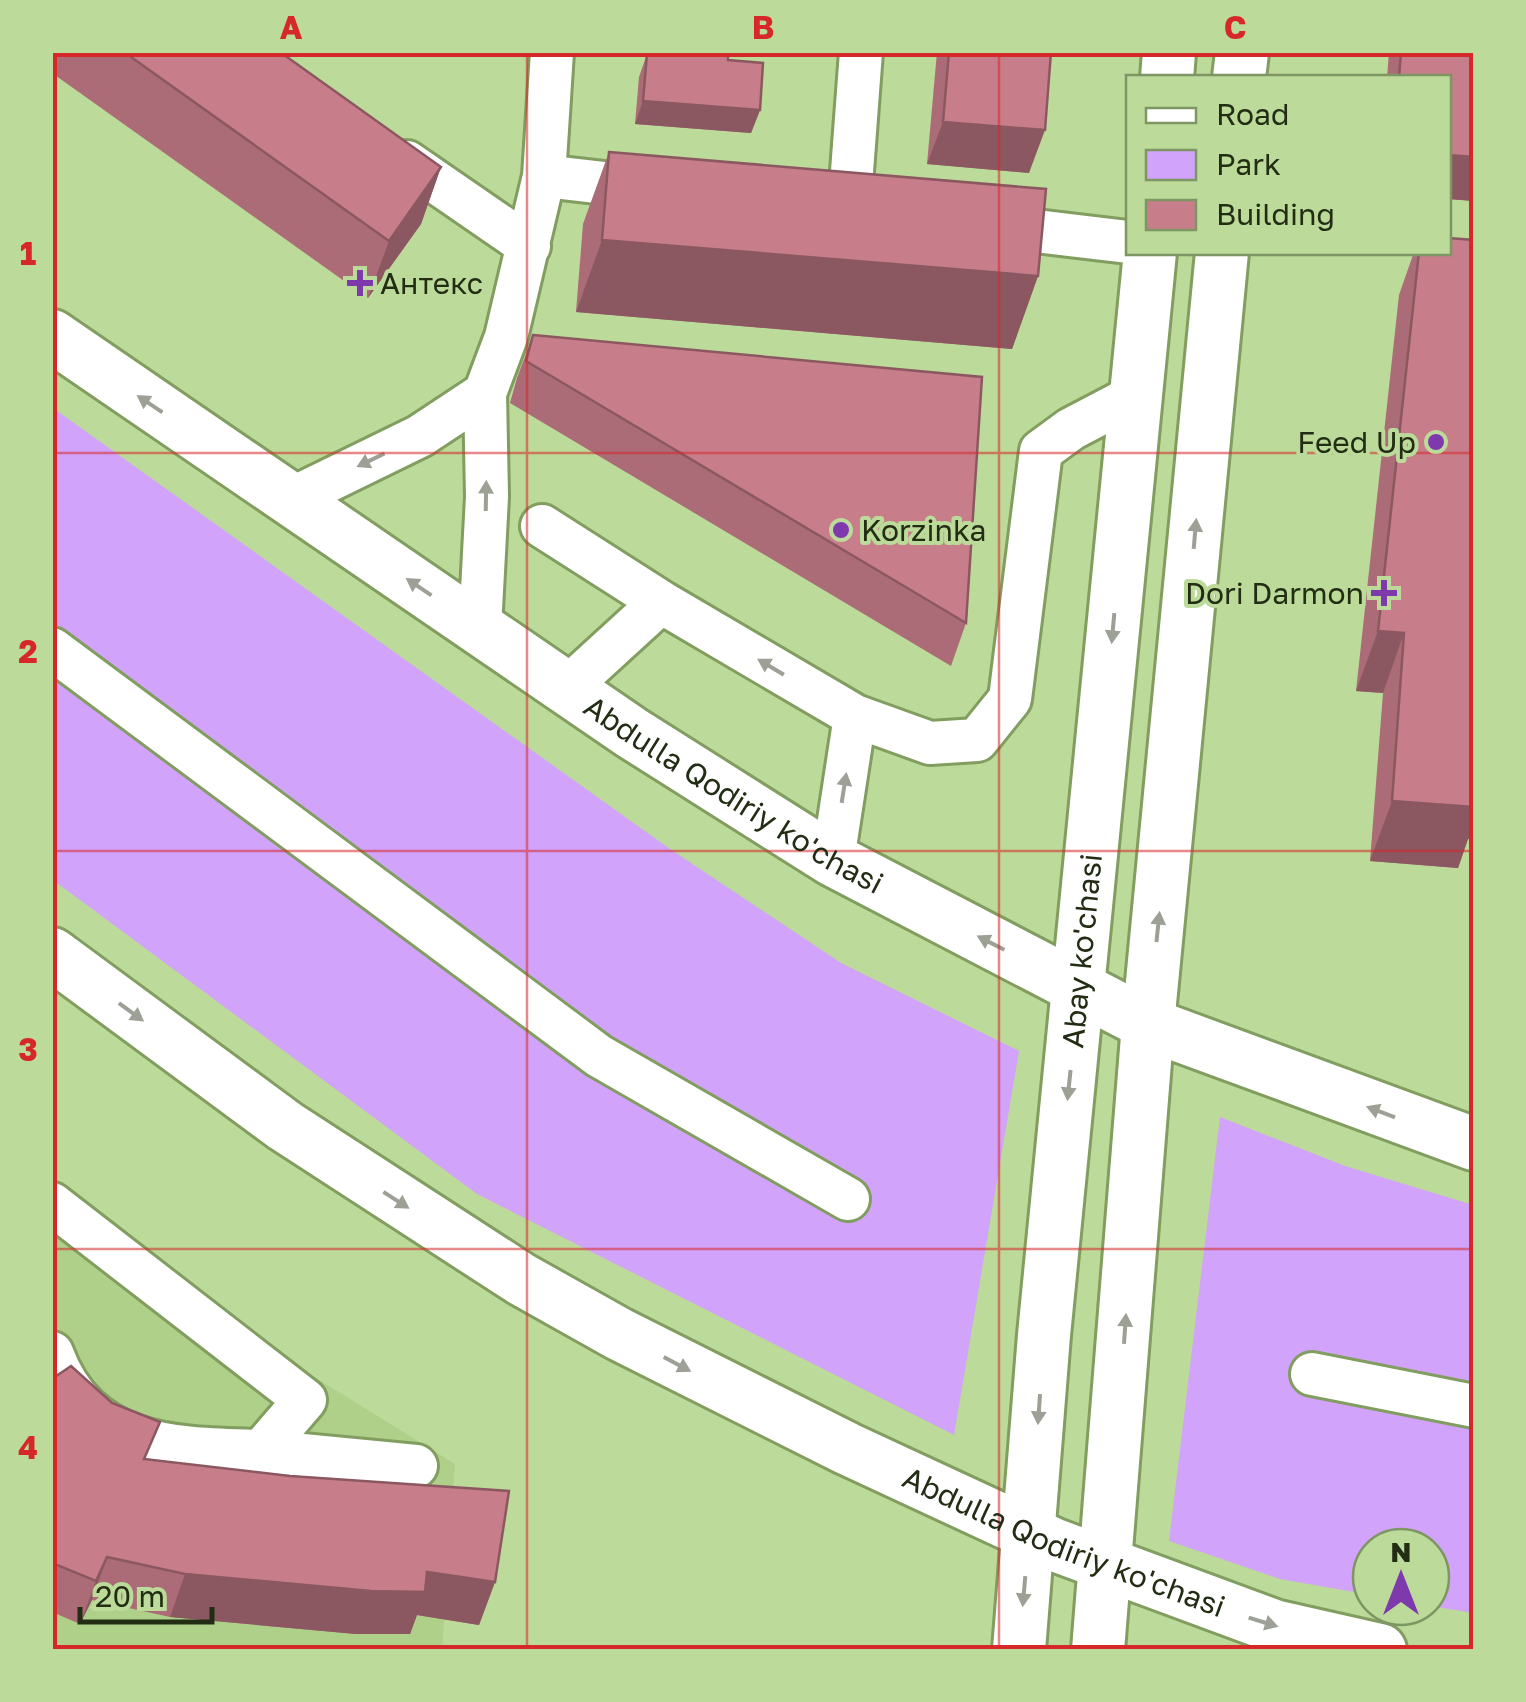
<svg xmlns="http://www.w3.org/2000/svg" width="1526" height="1702" viewBox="0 0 1526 1702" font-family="'Golos Text',sans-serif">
  <rect width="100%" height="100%" fill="#bcda99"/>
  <path fill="#afd088" d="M52,1185L279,1355L455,1464L442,1649H53Z"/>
  <path fill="#d2a3fa" d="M53,408L670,849L841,963L1019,1051L954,1435L477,1194L53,880Z
    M1220,1117L1345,1166L1473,1205V1613L1431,1606V1547H1371V1595L1280,1579L1169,1541Z"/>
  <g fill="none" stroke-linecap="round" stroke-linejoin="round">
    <defs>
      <path id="minor" d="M407,162L529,246
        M544,176L656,189
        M849,211L861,52
        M985,225L1128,242
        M291,499L420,436L485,393
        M542,526L661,602
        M480,628L487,497L485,393L506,337L544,176L552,52
        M52,649L599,1056L848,1199
        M567,688L661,602L855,716L930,743L977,740L1010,699L1041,451L1071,429L1134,396
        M833,860L855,716
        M52,1204L305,1400L261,1451C174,1449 87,1449 52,1353
        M1312,1374L1474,1406
        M261,1451L416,1466"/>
      <g id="major">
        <path d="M1167,78L1169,52"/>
        <path d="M1239,78L1242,52"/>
        <path id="s1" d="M52,336L632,733L833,860L1148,1024L1474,1144"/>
        <path id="s2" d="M52,954L285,1126L521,1279L619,1334L848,1449L1055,1545L1274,1626L1380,1650"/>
        <path id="s3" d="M1019,1650L1044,1335L1150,252"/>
        <path d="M1098,1650L1148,1024L1222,252"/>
      </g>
    </defs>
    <use href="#minor" stroke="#819d5f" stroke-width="48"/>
    <use href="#major" stroke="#819d5f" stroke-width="58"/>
    <use href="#minor" stroke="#fff" stroke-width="42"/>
    <use href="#major" stroke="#fff" stroke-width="52"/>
  </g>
  <path fill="#ab6c77" d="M52,52H280L441,167L421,224L368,298L52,73Z
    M652,52H728V60L760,110L751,133L635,124L639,77L647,54H652Z
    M937,52H1051L1029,173L927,164Z
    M1389,52H1474V201L1448,199V78H1387Z
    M609,152L1038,276L1012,349L576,312L583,224Z
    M1474,240V840L1468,839L1458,868L1370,861L1383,693L1356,691L1399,295L1414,252H1448Z
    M533,335L966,623L951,666L510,403L517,378Z
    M52,1379L146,1459L495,1582L479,1625L417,1615L410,1634H356L170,1617L92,1600L80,1624L52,1612Z"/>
  <path fill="#8b5861" d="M643,101L760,110L751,133L635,124Z
    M943,122L1045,130L1029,173L927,164Z
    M1448,155L1474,157V201L1448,199Z
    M441,167L421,224L368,298L389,241Z
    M602,240L1038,276L1012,349L576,312Z
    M1378,631L1404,633L1383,693L1356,691Z
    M1392,801H1474V840L1468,839L1458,868L1370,861Z
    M107,1557L92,1600L80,1624L96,1581Z
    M427,1572L495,1582L479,1625L417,1615L410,1634H356L170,1617L185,1574Z"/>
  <path fill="#c77e8a" stroke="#8b5861" stroke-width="2.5" d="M124,52H280L441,167L389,241Z
    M659,52H728V60L763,63L760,110L643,101L647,54L658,55Z
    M949,52H1051L1045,130L943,122Z
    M1401,52H1474V157L1448,155V78H1399Z
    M609,152L1046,189L1038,276L602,240Z
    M1448,238L1474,240V807L1392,801L1404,633L1378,631L1419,252H1448Z
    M533,335L982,377L966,623L526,361Z
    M71,1366L112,1403L160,1422L144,1459L290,1476L509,1491L495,1582L427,1572L425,1592L371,1591L185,1574L107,1557L96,1581L52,1563V1379Z"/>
  <defs><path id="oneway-solid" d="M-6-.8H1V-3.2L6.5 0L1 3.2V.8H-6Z" transform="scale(2.5)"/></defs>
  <g fill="#9ca095">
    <use href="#oneway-solid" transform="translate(150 404) rotate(-146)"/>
    <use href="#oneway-solid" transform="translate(371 460) rotate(154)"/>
    <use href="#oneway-solid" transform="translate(486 496) rotate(-89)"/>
    <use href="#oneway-solid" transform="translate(1195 534) rotate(-85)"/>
    <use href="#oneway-solid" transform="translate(419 587) rotate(-146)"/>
    <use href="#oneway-solid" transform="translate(1113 628) rotate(95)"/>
    <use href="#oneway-solid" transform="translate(771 667) rotate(-149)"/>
    <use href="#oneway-solid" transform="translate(844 788) rotate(-81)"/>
    <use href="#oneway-solid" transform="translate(1158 927) rotate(-84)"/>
    <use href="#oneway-solid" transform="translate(991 943) rotate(-153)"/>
    <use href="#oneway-solid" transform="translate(131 1012) rotate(36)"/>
    <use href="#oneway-solid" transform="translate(1069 1085) rotate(96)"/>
    <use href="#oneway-solid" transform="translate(1381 1112) rotate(-159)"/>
    <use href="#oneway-solid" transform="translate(396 1200) rotate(33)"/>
    <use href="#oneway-solid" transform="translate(1125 1329) rotate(-86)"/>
    <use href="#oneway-solid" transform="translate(677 1364) rotate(28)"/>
    <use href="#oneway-solid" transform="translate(1039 1409) rotate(94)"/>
    <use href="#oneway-solid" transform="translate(1024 1591) rotate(95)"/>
    <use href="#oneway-solid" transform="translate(1263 1622) rotate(17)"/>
  </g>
  <path fill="none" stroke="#d62828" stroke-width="2.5" stroke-opacity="0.55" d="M527,52V1650M999,52V1650M52,453H1474M52,851H1474M52,1249H1474"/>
  <g fill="#7e39ac" stroke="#bcda99" stroke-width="4">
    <path d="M355 268h10v10h10v10h-10v10h-10v-10h-10v-10h10z"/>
    <circle cx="1436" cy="442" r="10"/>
    <circle cx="841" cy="530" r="10"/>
    <path d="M1379 578h10v10h10v10h-10v10h-10v-10h-10v-10h10z"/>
  </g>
  <g text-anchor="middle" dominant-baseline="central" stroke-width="8" stroke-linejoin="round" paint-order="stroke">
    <g font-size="30" fill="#222d14" stroke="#bcda99" text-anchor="start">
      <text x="380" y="283">Антекс</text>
      <text x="1416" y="442" text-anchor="end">Feed Up</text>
      <text x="861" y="530">Korzinka</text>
      <text x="1364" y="593" text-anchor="end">Dori Darmon</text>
    </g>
    <g font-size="30" fill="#222d14" stroke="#bcda99">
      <text stroke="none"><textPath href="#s1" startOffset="822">Abdulla Qodiriy ko'chasi</textPath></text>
      <text stroke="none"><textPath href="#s3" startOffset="702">Abay ko'chasi</textPath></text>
      <text stroke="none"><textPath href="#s2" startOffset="1175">Abdulla Qodiriy ko'chasi</textPath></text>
    </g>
  </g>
  <rect width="1526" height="1702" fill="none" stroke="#bcda99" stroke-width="110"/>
  <rect x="1126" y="75" width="325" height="180" fill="#bcda99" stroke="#7e9564" stroke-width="2.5"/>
  <rect x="1146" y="108" width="50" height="15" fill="#ffffff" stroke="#7e9564" stroke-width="2.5"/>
  <text x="1216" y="125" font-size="30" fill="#222d14">Road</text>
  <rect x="1146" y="150" width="50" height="30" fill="#d2a3fa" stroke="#7e9564" stroke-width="2.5"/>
  <text x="1216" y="175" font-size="30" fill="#222d14">Park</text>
  <rect x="1146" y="200" width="50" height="30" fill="#c77e8a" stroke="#7e9564" stroke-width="2.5"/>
  <text x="1216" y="225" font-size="30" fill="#222d14">Building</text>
  <g transform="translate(1401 1577)"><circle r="48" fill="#bcda99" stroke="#7e9564" stroke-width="2.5"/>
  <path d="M0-8L18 38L0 25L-18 38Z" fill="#7e39ac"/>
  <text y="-15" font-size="28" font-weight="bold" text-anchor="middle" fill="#222d14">N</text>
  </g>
  <path d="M80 1607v15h132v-15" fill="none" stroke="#222d14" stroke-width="5"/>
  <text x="95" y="1607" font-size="30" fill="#222d14" stroke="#bcda99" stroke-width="8" paint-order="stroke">20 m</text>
  <rect x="55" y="55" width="1416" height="1592" fill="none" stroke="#d62828" stroke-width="4"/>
  <g font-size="32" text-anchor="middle" font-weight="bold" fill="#d62828">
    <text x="291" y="39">A</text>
    <text x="763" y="39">B</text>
    <text x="1235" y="39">C</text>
    <text x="28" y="265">1</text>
    <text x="28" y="663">2</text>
    <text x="28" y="1061">3</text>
    <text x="28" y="1459">4</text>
  </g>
</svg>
